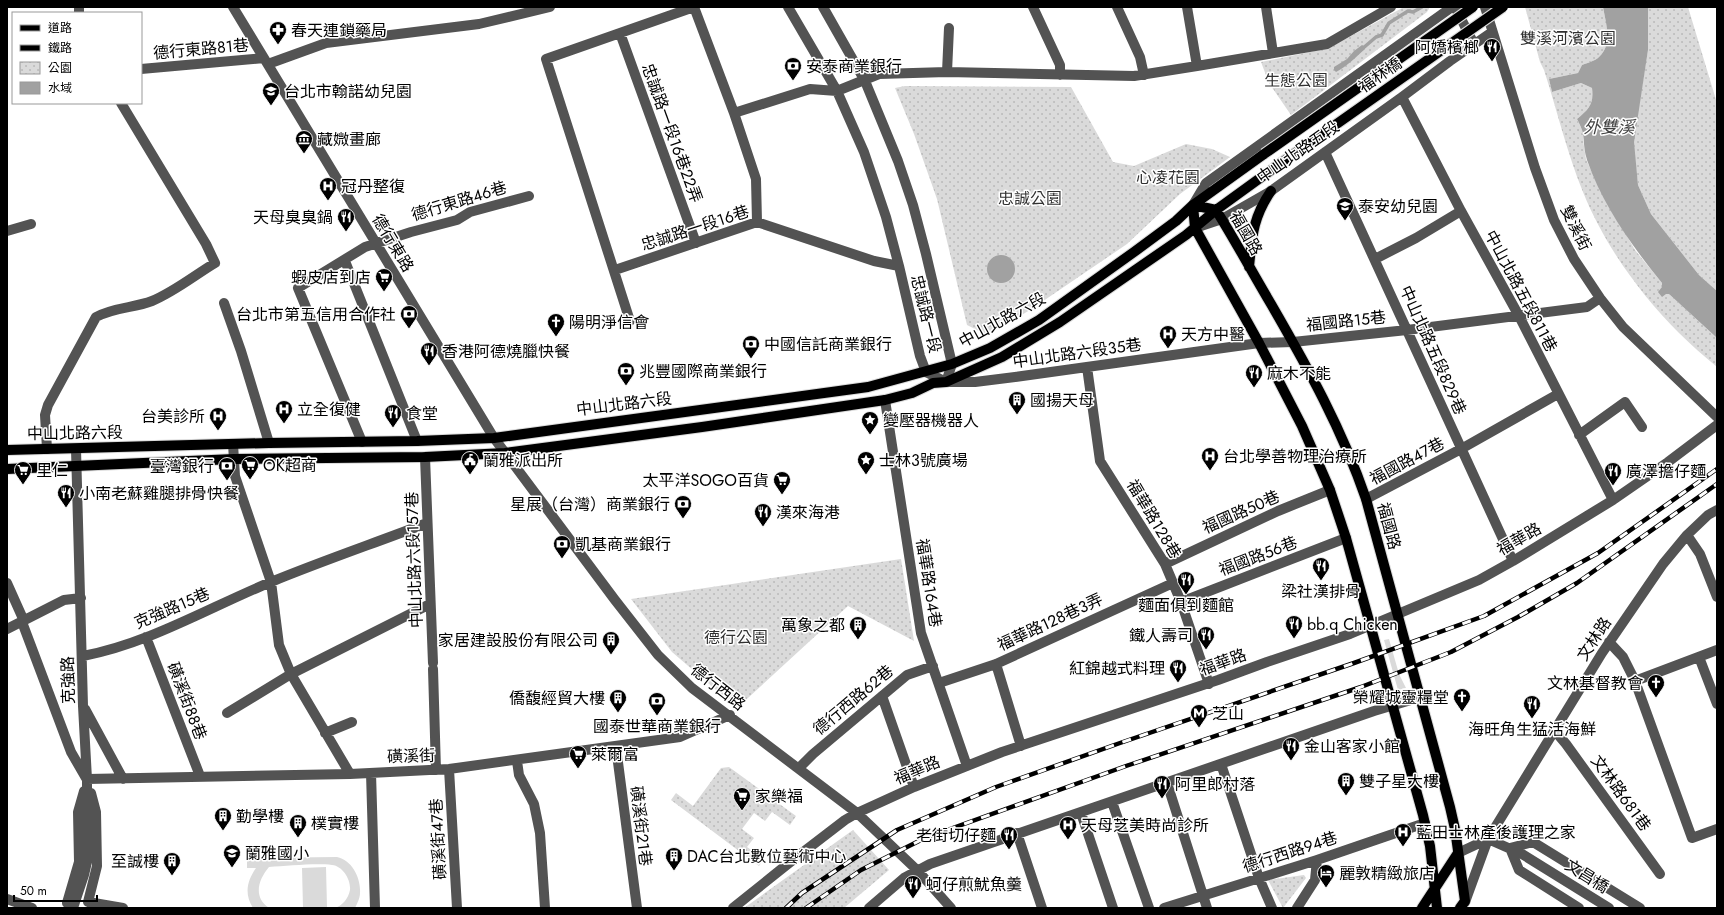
<svg xmlns="http://www.w3.org/2000/svg" width="1724" height="915" viewBox="0 0 1724 915" font-family="Jost,'Noto Sans TC',sans-serif">
  <defs>
    <pattern id="park-dots" width="8" height="8" patternUnits="userSpaceOnUse"><rect width="8" height="8" fill="#dadada"/><path d="M2 2h.1M6 6h.1" fill="none" stroke="#b9b9b9" stroke-width="1.8" stroke-linecap="round"/></pattern>
  </defs>
  <rect width="100%" height="100%" fill="#fff"/>
  <path fill="#dadada" d="M1389,639L1399,674L1406,688L1398,690L1384,640Z
    M337,857C352,860 361,878 360,893C360,898 357,904 355,908H335C343,905 348,899 350,890C351,880 343,866 332,865C315,863 287,866 269,867C258,880 253,897 269,908H253C244,894 247,881 256,868H247V858Z
    M326,867L327,907L303,908L302,868Z"/>
  <path fill="url(#park-dots)" d="M1404,7H1430L1427,12L1291,115L1269,83L1261,62L1329,48Z
    M1525,7H1603C1606,24 1613,44 1599,57C1595,61 1587,63 1582,65L1578,73L1549,79L1552,92L1581,83L1592,88C1594,104 1589,109 1577,119L1583,132V140L1586,159L1597,184L1635,250L1662,283L1666,294H1669L1717,338V367C1704,356 1691,345 1679,333C1639,293 1604,244 1583,192C1567,153 1557,110 1544,70L1540,62Z
    M1648,7H1688L1717,103V291L1699,275L1651,214L1638,185L1633,142L1648,50Z
    M905,86L1071,87L1113,162L1134,166L1186,144L1212,149L1230,157L1180,194L1127,244L1030,310L987,335L967,325L937,199L914,134L895,88Z
    M901,559L914,641L848,606L737,708L672,652L631,599Z
    M729,767L796,816L790,825L772,812L765,821L754,813L742,829L754,838L747,847L764,859L759,866L671,800L676,793L693,806L721,768Z
    M853,830L889,870L844,908H744Z
    M1304,875L1306,878L1283,908L1268,880Z"/>
  <path fill="#a1a1a1" d="M1603,7H1648V50L1634,142L1638,185L1651,214L1699,275L1717,291V338L1669,294H1666L1662,297L1658,292L1662,287V283C1632,246 1603,206 1587,160C1584,151 1584,142 1583,133C1582,129 1579,123 1577,119C1589,109 1594,104 1592,88L1581,83L1552,92L1549,79L1578,73L1582,65C1587,63 1595,61 1599,57C1613,44 1606,24 1603,7Z
    M1362,45L1364,46L1365,49C1355,58 1347,66 1336,72L1334,70V67L1347,59L1354,51Z
    M987 269a14 14 0 1 1 28 0a14 14 0 1 1-28 0Z"/>
  <g fill="none" stroke-linecap="round" stroke-linejoin="round">
    <path stroke="#a1a1a1" stroke-width="3.5" d="M1362,49L1376,37L1382,35L1389,23L1408,11L1413,12L1422,7"/>
    <defs>
      <path id="major" d="M1193,205L1216,210C1235,240 1252,272 1271,304C1308,368 1342,429 1366,499L1450,807L1455,829L1465,901L1460,908
        M1193,205L1195,228L1259,343L1302,426L1330,490L1346,538L1423,815L1430,846L1437,908
        M1249,267C1252,236 1253,217 1271,191
        M7,450L269,443L417,441L494,438L868,387L952,364L990,348L1039,320L1134,252L1176,221L1193,205L1264,154
        M7,469L234,459L425,457L505,453L702,427L885,400L912,393L933,383L946,382L1002,357L1060,322L1186,235L1216,210L1274,168
        M1422,908L1458,853"/>
    </defs>
    <use href="#major" stroke="#dbdbdb" stroke-width="12"/>
    <path stroke="#535353" stroke-width="10" d="M79,7V13
      M233,7L494,438L615,600L658,655L692,688L857,813L918,871L951,908
      M788,7L837,91L864,152L886,217L899,266L920,356L926,372L946,382H975L1015,377L1259,343L1293,342L1407,330L1587,307L1600,298
      M823,7L865,81L898,161L913,205L926,254L952,364L946,382
      M1033,7L1060,65V75
      M1117,7L1140,57L1144,75
      M1187,7L1197,66
      M1266,7L1273,53
      M1485,7L1535,168L1554,220L1574,259L1600,298L1623,327L1717,417
      M1456,9L1474,44
      M620,33L696,243
      M268,64L326,43L479,24L550,7
      M141,69L264,58
      M947,72L949,28
      M1402,97L1461,211L1519,316L1613,500
      M734,113L810,89L837,91L879,74L947,72L1134,76L1197,66L1327,44L1391,7
      M1325,152L1513,561
      M1193,205L1206,183L1452,7
      M1195,228L1222,219L1271,191L1402,97L1450,61L1492,32
      M7,231L31,224
      M1375,259L1416,238L1461,211
      M345,261L417,441
      M615,270L757,222L874,261L899,266
      M224,303L241,351L269,443
      M630,321L546,59L694,7L734,113L756,179L757,222
      M1087,367L1100,461L1165,564L1181,602L1209,684
      M885,400L921,633L967,766
      M1579,435L1625,402L1642,427
      M362,442L298,288L365,247L411,232L457,220L470,212L529,196
      M233,444L235,476L271,582L279,645L291,674L350,774
      M47,449L45,415L48,405L96,317C114,307 134,308 152,301C174,292 195,275 215,263L206,244L121,103
      M425,457L433,663
      M1366,499L1461,449L1558,394
      M1687,535L1700,554L1717,597
      M1165,564L1278,511L1330,490
      M7,583L24,621
      M1181,602L1346,538
      M22,622L71,752L86,778
      M7,629L64,600L81,598
      M146,637L200,776
      M1609,642L1623,657L1635,681L1692,838L1717,829
      M83,656C148,644 210,607 271,582C322,561 375,543 427,523
      M1699,657L1717,704
      M996,664L1021,746
      M433,669L436,770
      M1635,681L1717,650
      M939,683L996,664L1173,583
      M882,696L914,787
      M85,709L123,779
      M227,713L291,674L430,604
      M1555,731L1566,744L1660,874
      M325,733L352,722
      M616,747L637,908
      M517,761L519,775L534,804L540,833L545,908
      M1221,764L1259,878L1272,908
      M799,768L813,754L907,675L933,666
      M449,769L457,908
      M371,773L375,908
      M87,779L350,774L449,769L680,737L730,715
      M1167,783L1207,908
      M91,793L96,812L97,866L88,902L123,908
      M1112,802L1149,908
      M1081,813L1113,908
      M1017,833L1042,908
      M1488,839L1522,854L1609,908
      M1458,853L1488,839
      M7,899L32,908
      M1465,902L1488,839L1602,653L1663,564L1687,535L1708,515L1717,510
      M67,903L79,862L78,812L84,791
      M73,908L84,875L87,862V779L83,706L76,449
      M733,908L789,863L845,820L857,813L914,787L1002,752L1218,680L1267,662L1350,634L1479,580L1513,561L1613,500L1668,462L1717,425
      M869,908L904,878L930,864L1374,711L1421,697
      M1164,908L1317,860L1425,823
      M1297,908L1315,880L1317,860
      M1579,908L1519,870L1510,848L1533,842L1640,908"/>
    <use href="#major" stroke="#000" stroke-width="10"/>
    <defs>
      <path id="rail" d="M786,908L802,893L897,830L996,787L1120,743L1354,663L1484,616L1598,553L1717,469
        M806,908L861,870L925,838L1126,766L1361,687L1451,652L1518,617L1577,583L1717,484"/>
    </defs>
    <use href="#rail" stroke="#000" stroke-width="4.5"/>
    <use href="#rail" stroke="#fff" stroke-width="3" stroke-dasharray="9" stroke-linecap="butt"/>
    <defs>
      <path id="major-bridge" d="M1264,154L1473,7
        M1274,168L1503,7"/>
    </defs>
    <use href="#major-bridge" stroke="#dbdbdb" stroke-width="12" stroke-linecap="butt"/>
    <use href="#major-bridge" stroke="#000" stroke-width="10"/>
  </g>
  <defs>
    <symbol id="pharmacy-pin" viewBox="-11 -11 22 30"><path d="M0 17L-7.5 6A9.5 9.5 0 1 1 7.5 6Z" fill="#000" stroke="#fff"/><path d="M-2-6h4v4h4v4h-4v4h-4v-4h-4v-4h4Z" fill="#fff"/></symbol>
    <symbol id="restaurant-pin" viewBox="-11 -11 22 30"><path d="M0 17L-7.5 6A9.5 9.5 0 1 1 7.5 6Z" fill="#000" stroke="#fff"/><path d="M-5-6h1v4h1v-4h1v4h1v-4h1v5L-1.5 .5V6h-2V.5L-5-1ZM5-6V6H3V1.5H1.5Q1.5-4 5-6Z" fill="#fff"/></symbol>
    <symbol id="bank-pin" viewBox="-11 -11 22 30"><path d="M0 17L-7.5 6A9.5 9.5 0 1 1 7.5 6Z" fill="#000" stroke="#fff"/><path d="M-6-4H6V4H-6ZM0-2.3a2.3 2.3 0 1 0 0 4.6a2.3 2.3 0 1 0 0-4.6Z" fill="#fff"/></symbol>
    <symbol id="school-pin" viewBox="-11 -11 22 30"><path d="M0 17L-7.5 6A9.5 9.5 0 1 1 7.5 6Z" fill="#000" stroke="#fff"/><path d="M0-5L7-2L0 1L-7-2ZM-4 1L0 2.5L4 1V4Q0 6-4 4Z" fill="#fff"/></symbol>
    <symbol id="museum-pin" viewBox="-11 -11 22 30"><path d="M0 17L-7.5 6A9.5 9.5 0 1 1 7.5 6Z" fill="#000" stroke="#fff"/><path d="M0-6L6-3V-2H-6V-3ZM-5-1h2V3h-2ZM-1-1h2V3h-2ZM3-1h2V3H3ZM-6 4H6V6H-6Z" fill="#fff"/></symbol>
    <symbol id="hospital-pin" viewBox="-11 -11 22 30"><path d="M0 17L-7.5 6A9.5 9.5 0 1 1 7.5 6Z" fill="#000" stroke="#fff"/><path d="M-5-5h3v3.5h4V-5h3V5h-3V1.5h-4V5h-3Z" fill="#fff"/></symbol>
    <symbol id="supermarket-pin" viewBox="-11 -11 22 30"><path d="M0 17L-7.5 6A9.5 9.5 0 1 1 7.5 6Z" fill="#000" stroke="#fff"/><path d="M-6-5.5h2.5l.6 2H6L4.5 2H-2.5L-4.4-4H-6ZM-1.5 3.2a1.3 1.3 0 1 0 .1 0ZM3 3.2a1.3 1.3 0 1 0 .1 0Z" fill="#fff"/></symbol>
    <symbol id="church-pin" viewBox="-11 -11 22 30"><path d="M0 17L-7.5 6A9.5 9.5 0 1 1 7.5 6Z" fill="#000" stroke="#fff"/><path d="M-1.2-6h2.4v3.5h3.3v2.4h-3.3V6h-2.4V-.1h-3.3v-2.4h3.3Z" fill="#fff"/></symbol>
    <symbol id="building-pin" viewBox="-11 -11 22 30"><path d="M0 17L-7.5 6A9.5 9.5 0 1 1 7.5 6Z" fill="#000" stroke="#fff"/><path d="M-4-6H4V6H1V3H-1V6H-4ZM-2.5-4.3h1.7v1.8h-1.7ZM.8-4.3h1.7v1.8H.8ZM-2.5-1h1.7V.8h-1.7ZM.8-1h1.7V.8H.8Z" fill="#fff"/></symbol>
    <symbol id="sight-pin" viewBox="-11 -11 22 30"><path d="M0 17L-7.5 6A9.5 9.5 0 1 1 7.5 6Z" fill="#000" stroke="#fff"/><path d="M0-6L1.8-2.2L6-1.7L2.9 1.2L3.7 5.4L0 3.3L-3.7 5.4L-2.9 1.2L-6-1.7L-1.8-2.2Z" fill="#fff"/></symbol>
    <symbol id="civic-pin" viewBox="-11 -11 22 30"><path d="M0 17L-7.5 6A9.5 9.5 0 1 1 7.5 6Z" fill="#000" stroke="#fff"/><path d="M-.6-6.5H3V-4.5H.6V-3L4-1V1h2V6H-6V1h2V-1L-.6-3ZM-1.2 2.5V6h2.4V2.5Z" fill="#fff"/></symbol>
    <symbol id="metro-pin" viewBox="-11 -11 22 30"><path d="M0 17L-7.5 6A9.5 9.5 0 1 1 7.5 6Z" fill="#000" stroke="#fff"/><path d="M-5.5 5V-5H-3L0 0L3-5H5.5V5H3V-.5L0 4L-3-.5V5Z" fill="#fff"/></symbol>
    <symbol id="hotel-pin" viewBox="-11 -11 22 30"><path d="M0 17L-7.5 6A9.5 9.5 0 1 1 7.5 6Z" fill="#000" stroke="#fff"/><path d="M-6-4.5h1.5V1H6V5H4.5V3h-9V5H-6ZM-4 0a1.8 1.8 0 1 1 3.6 0ZM.5 0V-2.5h3Q6-2.5 6 0Z" fill="#fff"/></symbol>
  </defs>
  <g fill-rule="evenodd">
    <use href="#pharmacy-pin" x="268" y="20" width="20" height="27"/>
    <use href="#restaurant-pin" x="1482" y="37" width="20" height="27"/>
    <use href="#bank-pin" x="783" y="56" width="20" height="27"/>
    <use href="#school-pin" x="261" y="81" width="20" height="27"/>
    <use href="#museum-pin" x="294" y="129" width="20" height="27"/>
    <use href="#hospital-pin" x="318" y="176" width="20" height="27"/>
    <use href="#school-pin" x="1335" y="196" width="20" height="27"/>
    <use href="#restaurant-pin" x="336" y="207" width="20" height="27"/>
    <use href="#supermarket-pin" x="374" y="267" width="20" height="27"/>
    <use href="#bank-pin" x="399" y="304" width="20" height="27"/>
    <use href="#church-pin" x="546" y="312" width="20" height="27"/>
    <use href="#hospital-pin" x="1158" y="324" width="20" height="27"/>
    <use href="#bank-pin" x="741" y="334" width="20" height="27"/>
    <use href="#restaurant-pin" x="419" y="341" width="20" height="27"/>
    <use href="#bank-pin" x="616" y="361" width="20" height="27"/>
    <use href="#restaurant-pin" x="1244" y="363" width="20" height="27"/>
    <use href="#building-pin" x="1007" y="390" width="20" height="27"/>
    <use href="#hospital-pin" x="274" y="399" width="20" height="27"/>
    <use href="#restaurant-pin" x="383" y="403" width="20" height="27"/>
    <use href="#hospital-pin" x="208" y="406" width="20" height="27"/>
    <use href="#sight-pin" x="860" y="410" width="20" height="27"/>
    <use href="#hospital-pin" x="1200" y="446" width="20" height="27"/>
    <use href="#civic-pin" x="460" y="450" width="20" height="27"/>
    <use href="#sight-pin" x="856" y="450" width="20" height="27"/>
    <use href="#supermarket-pin" x="240" y="455" width="20" height="27"/>
    <use href="#bank-pin" x="217" y="456" width="20" height="27"/>
    <use href="#supermarket-pin" x="13" y="460" width="20" height="27"/>
    <use href="#restaurant-pin" x="1603" y="461" width="20" height="27"/>
    <use href="#supermarket-pin" x="772" y="470" width="20" height="27"/>
    <use href="#restaurant-pin" x="56" y="483" width="20" height="27"/>
    <use href="#bank-pin" x="673" y="494" width="20" height="27"/>
    <use href="#restaurant-pin" x="753" y="502" width="20" height="27"/>
    <use href="#bank-pin" x="552" y="534" width="20" height="27"/>
    <use href="#restaurant-pin" x="1311" y="556" width="20" height="27"/>
    <use href="#restaurant-pin" x="1176" y="570" width="20" height="27"/>
    <use href="#restaurant-pin" x="1284" y="614" width="20" height="27"/>
    <use href="#building-pin" x="848" y="615" width="20" height="27"/>
    <use href="#restaurant-pin" x="1196" y="625" width="20" height="27"/>
    <use href="#building-pin" x="601" y="630" width="20" height="27"/>
    <use href="#restaurant-pin" x="1168" y="658" width="20" height="27"/>
    <use href="#church-pin" x="1646" y="673" width="20" height="27"/>
    <use href="#church-pin" x="1452" y="687" width="20" height="27"/>
    <use href="#building-pin" x="608" y="688" width="20" height="27"/>
    <use href="#bank-pin" x="647" y="691" width="20" height="27"/>
    <use href="#restaurant-pin" x="1522" y="694" width="20" height="27"/>
    <use href="#metro-pin" x="1189" y="703" width="20" height="27"/>
    <use href="#restaurant-pin" x="1281" y="736" width="20" height="27"/>
    <use href="#supermarket-pin" x="568" y="744" width="20" height="27"/>
    <use href="#building-pin" x="1336" y="771" width="20" height="27"/>
    <use href="#restaurant-pin" x="1152" y="774" width="20" height="27"/>
    <use href="#supermarket-pin" x="732" y="786" width="20" height="27"/>
    <use href="#building-pin" x="213" y="806" width="20" height="27"/>
    <use href="#building-pin" x="288" y="813" width="20" height="27"/>
    <use href="#hospital-pin" x="1058" y="815" width="20" height="27"/>
    <use href="#hospital-pin" x="1393" y="822" width="20" height="27"/>
    <use href="#restaurant-pin" x="999" y="825" width="20" height="27"/>
    <use href="#school-pin" x="222" y="843" width="20" height="27"/>
    <use href="#building-pin" x="664" y="846" width="20" height="27"/>
    <use href="#building-pin" x="162" y="851" width="20" height="27"/>
    <use href="#hotel-pin" x="1316" y="863" width="20" height="27"/>
    <use href="#restaurant-pin" x="903" y="874" width="20" height="27"/>
  </g>
  <g text-anchor="middle" dominant-baseline="central" stroke-width="3" stroke-linejoin="round" paint-order="stroke">
    <g font-size="16" fill="#000" stroke="#fff" text-anchor="start">
      <text x="291" y="30">春天連鎖藥局</text>
      <text x="1479" y="47" text-anchor="end">阿嬌檳榔</text>
      <text x="806" y="66">安泰商業銀行</text>
      <text x="284" y="91">台北市翰諾幼兒園</text>
      <text x="317" y="139">藏媺畫廊</text>
      <text x="341" y="186">冠丹整復</text>
      <text x="1358" y="206">泰安幼兒園</text>
      <text x="333" y="217" text-anchor="end">天母臭臭鍋</text>
      <text x="371" y="277" text-anchor="end">蝦皮店到店</text>
      <text x="396" y="314" text-anchor="end">台北市第五信用合作社</text>
      <text x="569" y="322">陽明淨信會</text>
      <text x="1181" y="334">天方中醫</text>
      <text x="764" y="344">中國信託商業銀行</text>
      <text x="442" y="351">香港阿德燒臘快餐</text>
      <text x="639" y="371">兆豐國際商業銀行</text>
      <text x="1267" y="373">麻木不能</text>
      <text x="1030" y="400">國揚天母</text>
      <text x="297" y="409">立全復健</text>
      <text x="406" y="413">食堂</text>
      <text x="205" y="416" text-anchor="end">台美診所</text>
      <text x="883" y="420">變壓器機器人</text>
      <text x="1223" y="456">台北學善物理治療所</text>
      <text x="483" y="460">蘭雅派出所</text>
      <text x="879" y="460">士林3號廣場</text>
      <text x="263" y="465">OK超商</text>
      <text x="214" y="466" text-anchor="end">臺灣銀行</text>
      <text x="36" y="470">里仁</text>
      <text x="1626" y="471">廣澤擔仔麵</text>
      <text x="769" y="480" text-anchor="end">太平洋SOGO百貨</text>
      <text x="79" y="493">小南老蘇雞腿排骨快餐</text>
      <text x="670" y="504" text-anchor="end">星展（台灣）商業銀行</text>
      <text x="776" y="512">漢來海港</text>
      <text x="575" y="544">凱基商業銀行</text>
      <text x="1321" y="591" text-anchor="middle">梁社漢排骨</text>
      <text x="1186" y="605" text-anchor="middle">麵面俱到麵館</text>
      <text x="1307" y="624">bb.q Chicken</text>
      <text x="845" y="625" text-anchor="end">萬象之都</text>
      <text x="1193" y="635" text-anchor="end">鐵人壽司</text>
      <text x="598" y="640" text-anchor="end">家居建設股份有限公司</text>
      <text x="1165" y="668" text-anchor="end">紅錦越式料理</text>
      <text x="1643" y="683" text-anchor="end">文林基督教會</text>
      <text x="1449" y="697" text-anchor="end">榮耀城靈糧堂</text>
      <text x="605" y="698" text-anchor="end">僑馥經貿大樓</text>
      <text x="1212" y="713">芝山</text>
      <text x="657" y="726" text-anchor="middle">國泰世華商業銀行</text>
      <text x="1532" y="729" text-anchor="middle">海旺角生猛活海鮮</text>
      <text x="1304" y="746">金山客家小館</text>
      <text x="591" y="754">萊爾富</text>
      <text x="1359" y="781">雙子星大樓</text>
      <text x="1175" y="784">阿里郎村落</text>
      <text x="755" y="796">家樂福</text>
      <text x="236" y="816">勤學樓</text>
      <text x="311" y="823">樸實樓</text>
      <text x="1081" y="825">天母芝美時尚診所</text>
      <text x="1416" y="832">藍田士林產後護理之家</text>
      <text x="996" y="835" text-anchor="end">老街切仔麵</text>
      <text x="245" y="853">蘭雅國小</text>
      <text x="687" y="856">DAC台北數位藝術中心</text>
      <text x="159" y="861" text-anchor="end">至誠樓</text>
      <text x="1339" y="873">麗敦精緻旅店</text>
      <text x="926" y="884">蚵仔煎魷魚羹</text>
    </g>
    <g font-size="16" fill="#313131" stroke="#fff">
      <text x="1568" y="38">雙溪河濱公園</text>
      <text x="1296" y="80">生態公園</text>
      <text x="1168" y="177">心凌花園</text>
      <text x="1030" y="198">忠誠公園</text>
      <text x="736" y="637">德行公園</text>
    </g>
    <g font-size="16" fill="#000" stroke="#fff">
      <text transform="translate(201 49) rotate(-5)">德行東路81巷</text>
      <text transform="translate(1380 75) rotate(-35)">福林橋</text>
      <text transform="translate(672 133) rotate(70)">忠誠路一段16巷22弄</text>
      <text transform="translate(1298 152) rotate(-35)">中山北路五段</text>
      <text transform="translate(459 201) rotate(-17)">德行東路46巷</text>
      <text transform="translate(695 228) rotate(-18)">忠誠路一段16巷</text>
      <text transform="translate(1576 228) rotate(64)">雙溪街</text>
      <text transform="translate(1246 233) rotate(60)">福國路</text>
      <text transform="translate(393 243) rotate(59)">德行東路</text>
      <text transform="translate(1521 291) rotate(62)">中山北路五段811巷</text>
      <text transform="translate(926 314) rotate(76)">忠誠路一段</text>
      <text transform="translate(1002 320) rotate(-29)">中山北路六段</text>
      <text transform="translate(1346 321) rotate(-6)">福國路15巷</text>
      <text transform="translate(1433 350) rotate(66)">中山北路五段829巷</text>
      <text transform="translate(1077 353) rotate(-8)">中山北路六段35巷</text>
      <text transform="translate(624 404) rotate(-7)">中山北路六段</text>
      <text transform="translate(75 433) rotate(-1)">中山北路六段</text>
      <text transform="translate(1407 461) rotate(-28)">福國路47巷</text>
      <text transform="translate(1241 512) rotate(-24)">福國路50巷</text>
      <text transform="translate(1154 519) rotate(59)">福華路128巷</text>
      <text transform="translate(1389 526) rotate(75)">福國路</text>
      <text transform="translate(1519 539) rotate(-30)">福華路</text>
      <text transform="translate(1258 556) rotate(-21)">福國路56巷</text>
      <text transform="translate(414 560) rotate(-92)">中山北路六段157巷</text>
      <text transform="translate(929 583) rotate(81)">福華路164巷</text>
      <text transform="translate(172 608) rotate(-23)">克強路15巷</text>
      <text transform="translate(1050 622) rotate(-25)">福華路128巷3弄</text>
      <text transform="translate(1594 639) rotate(-57)">文林路</text>
      <text transform="translate(1223 662) rotate(-20)">福華路</text>
      <text transform="translate(68 680) rotate(-91)">克強路</text>
      <text transform="translate(718 687) rotate(38)">德行西路</text>
      <text transform="translate(853 700) rotate(-40)">德行西路62巷</text>
      <text transform="translate(187 701) rotate(69)">磺溪街88巷</text>
      <text transform="translate(411 756) rotate(-2)">磺溪街</text>
      <text transform="translate(917 770) rotate(-23)">福華路</text>
      <text transform="translate(1621 793) rotate(54)">文林路681巷</text>
      <text transform="translate(641 826) rotate(83)">磺溪街21巷</text>
      <text transform="translate(438 839) rotate(-93)">磺溪街47巷</text>
      <text transform="translate(1290 852) rotate(-18)">德行西路94巷</text>
      <text transform="translate(1587 876) rotate(32)">文昌橋</text>
    </g>
    <g font-size="17" font-style="italic" fill="#424242" stroke="#fff">
      <text x="1609" y="127">外雙溪</text>
    </g>
  </g>
  <rect width="1724" height="915" fill="none" stroke="#000000" stroke-width="16"/>
  <rect x="12" y="12" width="130" height="92" fill="#ffffff" stroke="#999999"/>
  <rect x="20" y="25" width="20" height="6" fill="#000000" stroke="#999999"/>
  <text x="48" y="32" font-size="12" fill="#000000">道路</text>
  <rect x="20" y="45" width="20" height="6" fill="#000000" stroke="#999999"/>
  <text x="48" y="52" font-size="12" fill="#000000">鐵路</text>
  <rect x="20" y="62" width="20" height="12" fill="url(#park-dots)" stroke="#999999"/>
  <text x="48" y="72" font-size="12" fill="#000000">公園</text>
  <rect x="20" y="82" width="20" height="12" fill="#a1a1a1" stroke="#999999"/>
  <text x="48" y="92" font-size="12" fill="#000000">水域</text>
  <path d="M14 895v6h83v-6" fill="none" stroke="#000000" stroke-width="2"/>
  <text x="20" y="895" font-size="12" fill="#000000" stroke="#ffffff" stroke-width="3" paint-order="stroke">50 m</text>
</svg>
